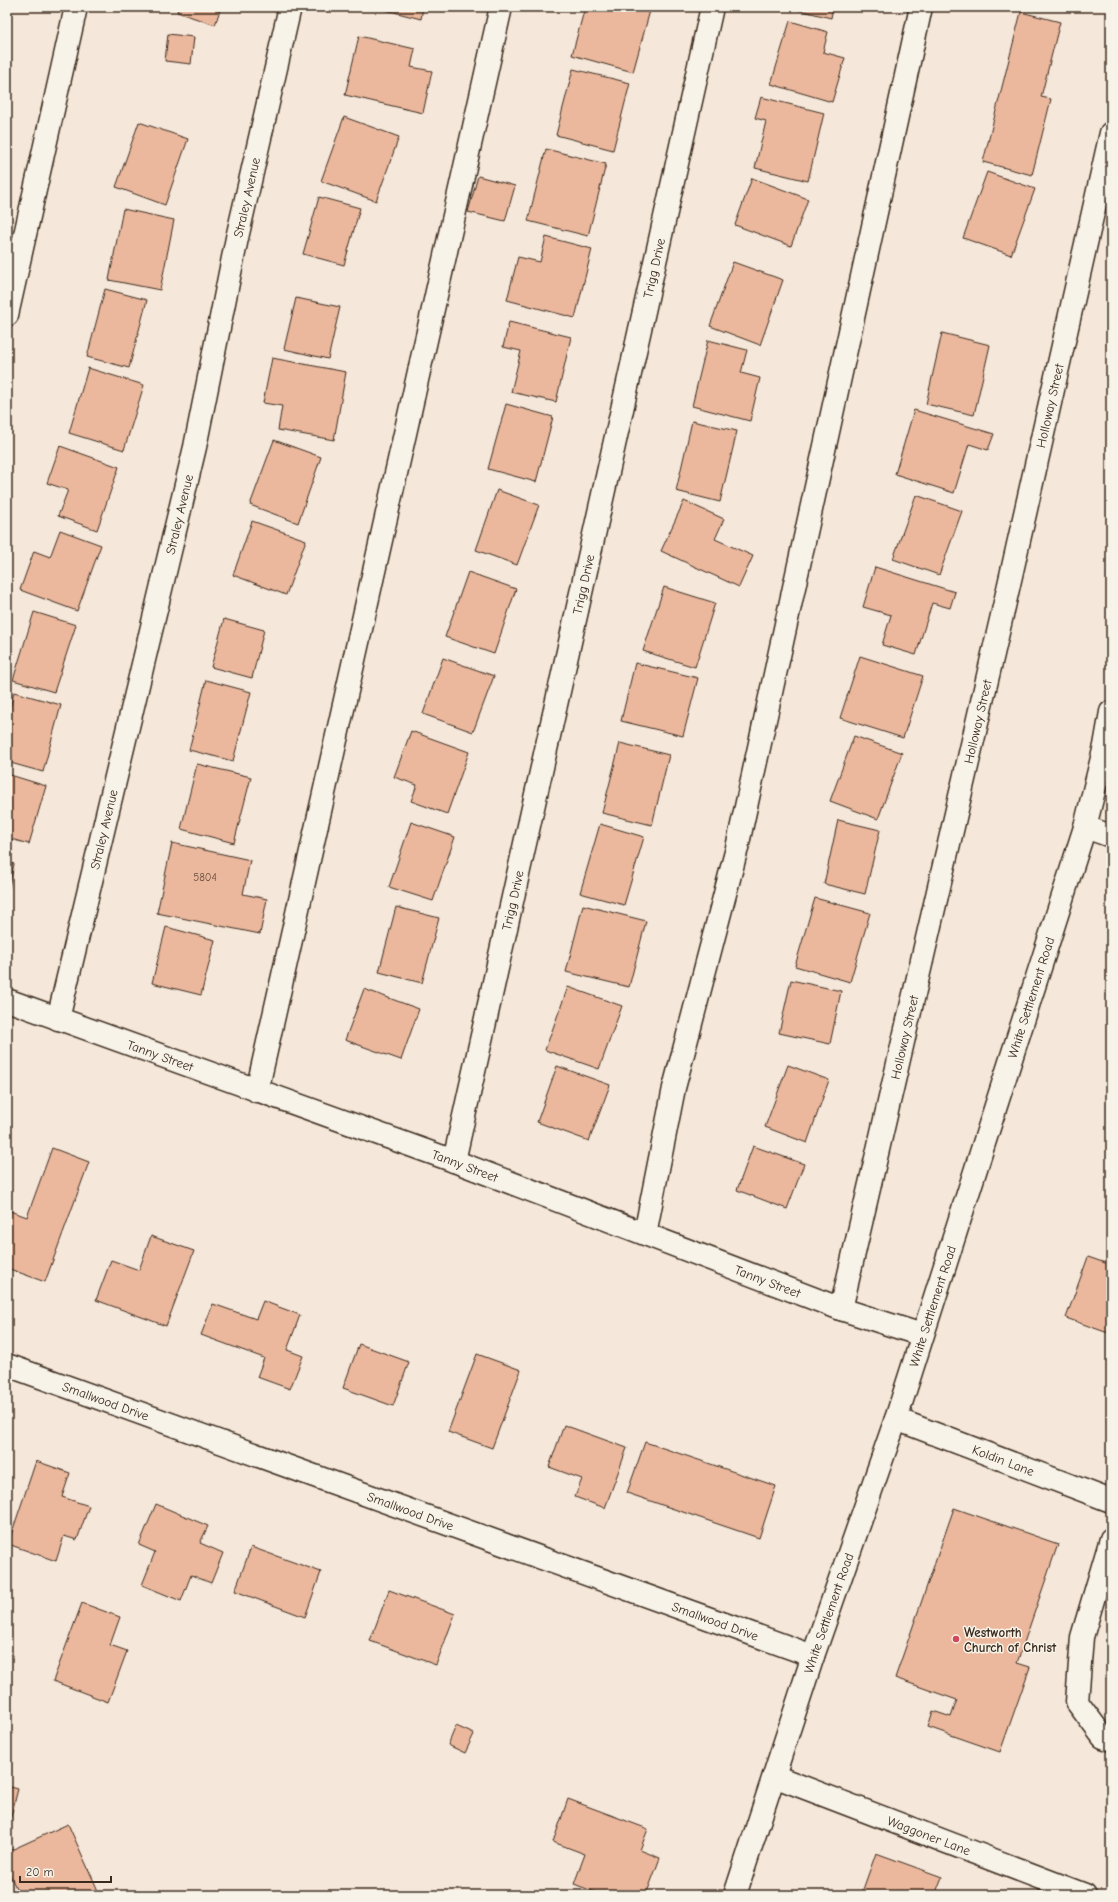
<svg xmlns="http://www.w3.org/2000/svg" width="1118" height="1902" viewBox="0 0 1118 1902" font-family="'Comic Neue',sans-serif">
  <rect width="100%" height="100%" fill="#f5e7d9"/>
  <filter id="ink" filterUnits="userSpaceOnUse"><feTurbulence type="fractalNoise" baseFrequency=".025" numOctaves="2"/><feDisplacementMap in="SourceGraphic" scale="8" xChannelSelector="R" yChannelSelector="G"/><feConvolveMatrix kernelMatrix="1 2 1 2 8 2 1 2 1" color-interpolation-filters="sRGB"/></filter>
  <g filter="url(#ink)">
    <path fill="#ebb89d" stroke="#3b2a1e" d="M179,7H221L215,25L177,12Z
      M374,7H423L421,19Z
      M585,7H651L633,72L572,55Z
      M787,7H833L831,18Z
      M1021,12L1060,22L1041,97L1051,99L1032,175L983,162Z
      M790,21L828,32L823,52L845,58L832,102L771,84Z
      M168,34L194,37L191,64L165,61Z
      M359,36L415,49L411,67L432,71L423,113L345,95Z
      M573,69L630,83L613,150L556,135Z
      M761,97L824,113L808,181L755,168L766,121L755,118Z
      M344,117L399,137L376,201L321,181Z
      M139,122L188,139L165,205L116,187Z
      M546,149L606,164L588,236L528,221Z
      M987,172L1035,189L1011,255L963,238Z
      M478,176L515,186L505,221L468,212Z
      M752,178L808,199L791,246L735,225Z
      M319,197L360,208L344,265L303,254Z
      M123,209L174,220L160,290L109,280Z
      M546,237L592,249L575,318L507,300L518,257L540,262Z
      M733,262L783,280L760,345L710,326Z
      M105,289L147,300L129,368L87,357Z
      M296,298L340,307L328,359L284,349Z
      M509,322L571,337L556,402L511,392L521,351L503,347Z
      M942,333L990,345L974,415L926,404Z
      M708,340L747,350L741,373L760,378L750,421L692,406Z
      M272,358L346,372L334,440L278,430L282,406L263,403Z
      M88,368L144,385L124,450L69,433Z
      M506,404L553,417L536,482L488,469Z
      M914,410L994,434L988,450L969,444L954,493L895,474Z
      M692,421L737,431L720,502L676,491Z
      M274,440L321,457L298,523L250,505Z
      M60,446L119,467L97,530L58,516L68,490L47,483Z
      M497,490L539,505L517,565L476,550Z
      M916,495L962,511L939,575L893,559Z
      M684,501L724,519L715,539L753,556L739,587L661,551Z
      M252,521L306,540L286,595L233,575Z
      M60,530L101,545L77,611L20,590L34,551L50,557Z
      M875,567L955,592L950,608L932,603L916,655L882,645L891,615L863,607Z
      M468,572L516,589L494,654L445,637Z
      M664,587L715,603L695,667L643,651Z
      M34,612L76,625L54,692L13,680Z
      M224,619L264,630L252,678L211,667Z
      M860,656L923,676L903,738L840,718Z
      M443,658L494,676L473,732L423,714Z
      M635,663L698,678L683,736L621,721Z
      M206,680L251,692L233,761L189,750Z
      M14,692L61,705L43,772L7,762V713H9Z
      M411,731L469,752L447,814L411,801L417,785L394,777Z
      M854,736L902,753L878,819L830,801Z
      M620,743L669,755L652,825L602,813Z
      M197,764L251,777L234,843L181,829Z
      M7,774L46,786L29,844L7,838Z
      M838,820L880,830L865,894L824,884Z
      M411,822L455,837L433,901L389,887Z
      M600,824L644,837L624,905L580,893Z
      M172,843L250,860L243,894L267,899L260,934L157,913Z
      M7,862L14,864L7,896Z
      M815,898L870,913L850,982L795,966Z
      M583,905L646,921L629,987L566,972Z
      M396,907L439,918L422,983L379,972Z
      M166,927L215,940L201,995L152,983Z
      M791,980L841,991L830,1044L779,1033Z
      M568,987L622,1006L599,1069L545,1050Z
      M364,989L419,1009L401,1060L345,1040Z
      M788,1065L829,1080L807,1143L765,1127Z
      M557,1066L610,1085L589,1141L537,1122Z
      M753,1146L804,1164L787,1209L737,1190Z
      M52,1148L89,1162L45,1282L7,1268V1210L27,1217Z
      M151,1236L194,1251L166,1326L96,1300L111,1260L139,1270Z
      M1088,1257L1111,1265V1334L1066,1318Z
      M263,1301L300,1315L287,1350L303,1356L290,1389L257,1377L264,1358L201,1335L213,1304L256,1319Z
      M359,1344L409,1362L393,1406L343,1388Z
      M477,1354L521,1370L492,1448L448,1432Z
      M564,1425L627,1448L605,1508L575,1497L582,1479L549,1467Z
      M645,1442L776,1486L759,1538L627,1493Z
      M36,1461L70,1473L62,1497L89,1506L77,1540L64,1536L56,1561L8,1544Z
      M156,1504L208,1526L200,1543L223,1553L211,1583L191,1575L181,1601L142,1585L155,1552L139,1545Z
      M954,1508L1058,1544L1017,1663L1030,1667L1000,1752L928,1727L933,1711L951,1717L957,1700L895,1678Z
      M251,1547L321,1572L305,1617L235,1591Z
      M389,1590L455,1614L436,1665L370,1641Z
      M82,1603L120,1617L110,1645L127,1651L108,1702L53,1681Z
      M456,1726L474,1734L465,1753L448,1745Z
      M7,1786L18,1789L7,1832Z
      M568,1799L648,1829L640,1850L660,1858L646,1895H603L574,1884L585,1854L553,1842Z
      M68,1824L100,1895H19L7,1868V1852Z
      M876,1853L942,1877L935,1895H861Z"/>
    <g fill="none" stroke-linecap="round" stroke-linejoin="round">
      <defs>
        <g id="minor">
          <path d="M7,315L76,7"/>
          <path d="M1085,827L1111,836"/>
          <path id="s1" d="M7,1000L454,1161L841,1309L922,1335"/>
          <path id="s2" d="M58,1019L195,447L237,238L290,7"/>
          <path d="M257,1091L501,7"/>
          <path id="s3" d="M454,1161L712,7"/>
          <path d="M645,1234L674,1088L737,848L921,7"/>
          <path id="s4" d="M841,1309L1003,611L1111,133"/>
          <path id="s5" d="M7,1365L813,1656"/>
          <path id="s6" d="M896,1419L1111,1501"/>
          <path d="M1111,1539L1082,1637L1077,1702L1103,1737L1111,1740"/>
          <path id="s7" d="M774,1776L1085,1895"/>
        </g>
        <g id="major">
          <path id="s8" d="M735,1895L813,1656L896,1419L1085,827L1105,746L1111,712"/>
        </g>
      </defs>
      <use href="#minor" stroke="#3b2a1e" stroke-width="25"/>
      <use href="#major" stroke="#3b2a1e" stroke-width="25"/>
      <use href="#minor" stroke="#f7f3e8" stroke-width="22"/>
      <use href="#major" stroke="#f7f3e8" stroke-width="22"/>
    </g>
  </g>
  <circle fill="#d1495b" stroke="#f7f3e8" stroke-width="1.5" cx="956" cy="1639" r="4"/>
  <g text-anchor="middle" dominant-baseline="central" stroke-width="3" stroke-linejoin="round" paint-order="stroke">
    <g font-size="11" fill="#674e3e">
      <text x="205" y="877">5804</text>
    </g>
    <g font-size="13" fill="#3b2a1e" stroke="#f7f3e8">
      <text stroke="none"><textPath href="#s2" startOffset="843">Straley Avenue</textPath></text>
      <text stroke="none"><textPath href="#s3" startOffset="915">Trigg Drive</textPath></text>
      <text stroke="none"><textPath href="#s4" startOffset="927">Holloway Street</textPath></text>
      <text stroke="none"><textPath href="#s2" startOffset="519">Straley Avenue</textPath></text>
      <text stroke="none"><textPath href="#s3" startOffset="591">Trigg Drive</textPath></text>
      <text stroke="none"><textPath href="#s4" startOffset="603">Holloway Street</textPath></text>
      <text stroke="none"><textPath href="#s2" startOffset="195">Straley Avenue</textPath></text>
      <text stroke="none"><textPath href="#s3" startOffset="267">Trigg Drive</textPath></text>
      <text stroke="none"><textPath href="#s8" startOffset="945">White Settlement Road</textPath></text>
      <text stroke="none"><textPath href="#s4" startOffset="279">Holloway Street</textPath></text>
      <text stroke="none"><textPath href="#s1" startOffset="163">Tanny Street</textPath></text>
      <text stroke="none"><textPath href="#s1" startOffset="487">Tanny Street</textPath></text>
      <text stroke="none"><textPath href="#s1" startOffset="811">Tanny Street</textPath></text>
      <text stroke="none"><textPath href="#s8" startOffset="621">White Settlement Road</textPath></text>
      <text stroke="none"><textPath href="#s5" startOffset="105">Smallwood Drive</textPath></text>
      <text stroke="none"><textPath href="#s6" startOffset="115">Koldin Lane</textPath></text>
      <text stroke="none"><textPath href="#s5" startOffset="429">Smallwood Drive</textPath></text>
      <text stroke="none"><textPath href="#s8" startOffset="297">White Settlement Road</textPath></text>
      <text stroke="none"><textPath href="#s5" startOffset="753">Smallwood Drive</textPath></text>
      <text stroke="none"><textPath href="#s7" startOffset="166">Waggoner Lane</textPath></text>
    </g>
    <g font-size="13" font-weight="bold" fill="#3b2a1e" stroke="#f7f3e8" text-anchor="start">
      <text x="964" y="1632">Westworth<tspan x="964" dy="15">Church of Christ</tspan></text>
    </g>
  </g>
  <rect width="1118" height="1902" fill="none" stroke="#f7f3e8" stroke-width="24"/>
  <rect x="12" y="12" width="1094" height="1878" fill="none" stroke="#3b2a1e" stroke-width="1.5" filter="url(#ink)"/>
  <path d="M20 1876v6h91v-6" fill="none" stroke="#3b2a1e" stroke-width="2"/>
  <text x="26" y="1876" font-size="12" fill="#3b2a1e" stroke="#f7f3e8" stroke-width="3" paint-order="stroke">20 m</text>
</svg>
